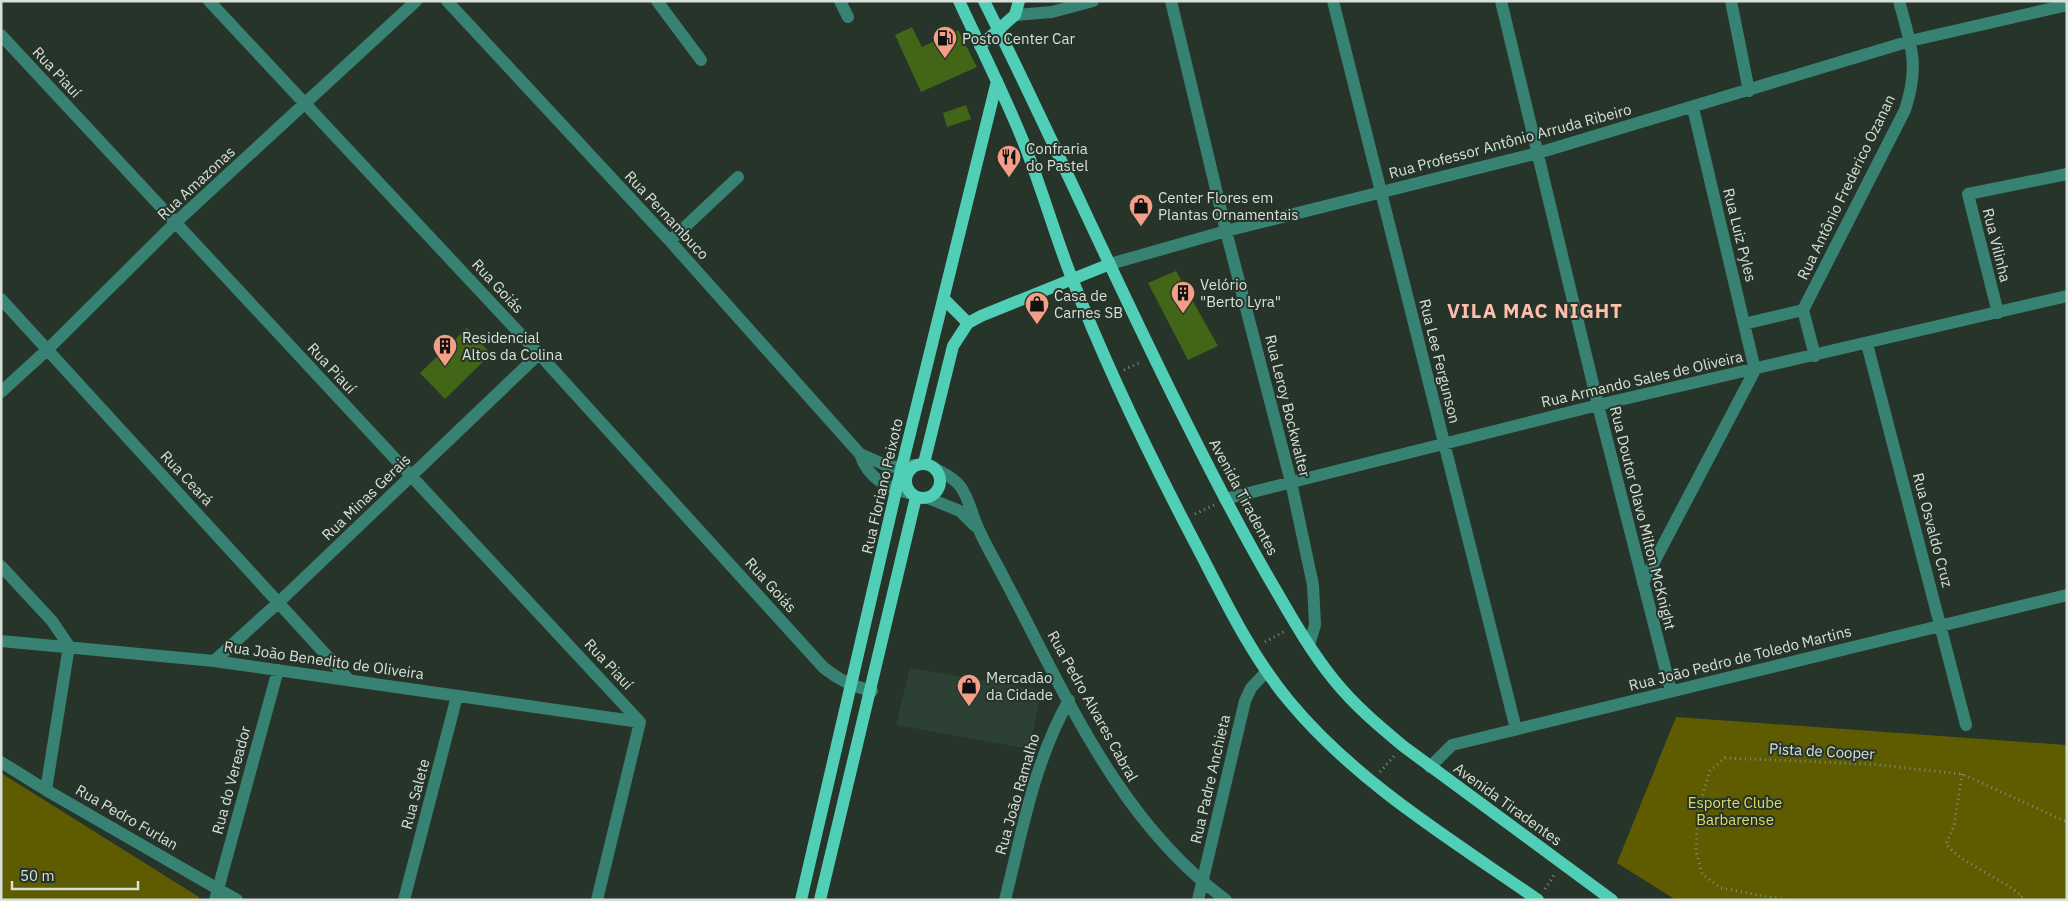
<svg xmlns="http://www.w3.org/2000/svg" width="2068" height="901" viewBox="0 0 2068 901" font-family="'IBM Plex Sans',sans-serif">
  <rect width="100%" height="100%" fill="#26342a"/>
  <path fill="#2c4033" d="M910,668L1042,690L1029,749L896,725Z"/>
  <path fill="#5f5b00" d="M1676,717L2067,745V900H1676L1617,863Z
    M1,773L199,897L198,900H1Z"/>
  <path fill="#426517" d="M912,27L922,47L958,30L977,67L921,92L895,35Z
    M966,105L971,119L947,127L943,113Z
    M1176,271L1218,346L1188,360L1148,283Z
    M467,328L491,354L445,399L420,373Z"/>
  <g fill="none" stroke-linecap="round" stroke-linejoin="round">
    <path stroke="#818c83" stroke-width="3" stroke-dasharray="1 4" stroke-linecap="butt" d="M1124,370L1141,362
      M1195,514L1214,505
      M1265,642L1285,631
      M1380,772L1394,756
      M1962,774L1954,826L1946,844C1959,862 2001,878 2022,896L2019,900
      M1545,889L1554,875
      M1786,900L1721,888L1702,874L1696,851L1698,810L1710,771L1725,758L1869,764L1962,774L2067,822"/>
    <path stroke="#388273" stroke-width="12" d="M209,1L539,354L823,667C839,680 852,686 872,691
      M447,1L670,241L860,454C868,479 887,488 912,494
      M657,1L701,60
      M840,1L848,17
      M1171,1L1226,231L1291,482L1313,585L1315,625L1309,645
      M1333,1L1516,729
      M1501,1L1598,405L1671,691
      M1731,1L1749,91
      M1015,15L1052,12L1093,1
      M1,35L640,722
      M670,241L738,177
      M1110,264L1226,231L1538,153L1910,41L2067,5
      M1,299L349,680
      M1998,313L1968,194L2067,174
      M1744,324L1803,310
      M1867,344L1966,725
      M1815,356L1803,310L1905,110C1920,65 1911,45 1899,1
      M1,392L47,350L174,224L416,1
      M860,454L890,467L915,465
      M936,469C945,474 954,478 960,486C969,498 972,515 978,528C986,546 997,564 1006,582C1066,695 1119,822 1226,900
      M928,498L960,511L975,526
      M1225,499L1598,405L2067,296
      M1,566L52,621L69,646L46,790
      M1643,583L1755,370L1693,108
      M1,641L214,661L640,722
      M214,661L279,602L539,354
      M1,762L46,790L237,900
      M1430,767L1452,745L2067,595
      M215,900L278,670
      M404,900L457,696
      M597,900L640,722
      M1005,900C1022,832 1034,762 1069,700
      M1198,900L1245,701L1251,688L1266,672"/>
    <path stroke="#50ceb6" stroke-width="12" d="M959,1C980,46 1002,90 1021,136C1040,182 1053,230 1071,276C1106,366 1149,455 1194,541C1223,596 1249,653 1289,701C1357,783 1452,840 1538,900
      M984,1C1055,142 1117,286 1188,426C1213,476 1239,526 1267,575C1288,611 1308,648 1334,680C1354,705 1379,726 1403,746L1612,900
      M980,46L1015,15L1019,1
      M945,300L968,323
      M924,463L953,346L968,323L981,316L1110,264
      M906 481a17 17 0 1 1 34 0a17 17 0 1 1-34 0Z
      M801,900L898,482L997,81
      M820,900L916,497"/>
  </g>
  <defs>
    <symbol id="fuel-pin" viewBox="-11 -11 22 30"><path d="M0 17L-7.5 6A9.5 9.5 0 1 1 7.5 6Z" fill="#f49e87" stroke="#26342a"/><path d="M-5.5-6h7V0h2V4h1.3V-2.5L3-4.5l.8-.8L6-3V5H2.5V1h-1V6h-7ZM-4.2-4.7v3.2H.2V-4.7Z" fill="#111"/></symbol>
    <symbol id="restaurant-pin" viewBox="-11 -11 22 30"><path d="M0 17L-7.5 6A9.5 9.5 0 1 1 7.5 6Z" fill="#f49e87" stroke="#26342a"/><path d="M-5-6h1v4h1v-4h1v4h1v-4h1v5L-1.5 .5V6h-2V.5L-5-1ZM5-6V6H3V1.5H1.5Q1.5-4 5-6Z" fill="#111"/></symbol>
    <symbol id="shop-pin" viewBox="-11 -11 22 30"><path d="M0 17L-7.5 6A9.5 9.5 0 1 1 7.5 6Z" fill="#f49e87" stroke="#26342a"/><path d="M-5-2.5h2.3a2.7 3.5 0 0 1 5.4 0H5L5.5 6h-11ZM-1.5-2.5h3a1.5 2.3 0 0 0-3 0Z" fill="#111"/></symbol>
    <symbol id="building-pin" viewBox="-11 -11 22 30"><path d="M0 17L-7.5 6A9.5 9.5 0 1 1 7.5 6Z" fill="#f49e87" stroke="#26342a"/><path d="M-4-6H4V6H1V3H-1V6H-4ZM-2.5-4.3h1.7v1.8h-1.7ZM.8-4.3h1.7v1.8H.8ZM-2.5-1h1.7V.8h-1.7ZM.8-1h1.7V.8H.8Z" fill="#111"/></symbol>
  </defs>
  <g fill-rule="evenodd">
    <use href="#fuel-pin" x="931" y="24" width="28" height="38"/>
    <use href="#restaurant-pin" x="995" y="143" width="28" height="38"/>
    <use href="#shop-pin" x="1127" y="192" width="28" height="38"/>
    <use href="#building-pin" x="1169" y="279" width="28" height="38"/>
    <use href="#shop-pin" x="1023" y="290" width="28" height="38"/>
    <use href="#building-pin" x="431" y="332" width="28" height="38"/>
    <use href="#shop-pin" x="955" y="672" width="28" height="38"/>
  </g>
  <g text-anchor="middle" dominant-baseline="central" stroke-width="4" stroke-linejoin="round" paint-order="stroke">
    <g font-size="15" fill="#d7e0d9" stroke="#26342a" text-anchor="start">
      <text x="962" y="38">Posto Center Car</text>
      <text x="1026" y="148">Confraria<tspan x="1026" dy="17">do Pastel</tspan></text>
      <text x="1158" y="197">Center Flores em<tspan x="1158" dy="17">Plantas Ornamentais</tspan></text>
      <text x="1200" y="284">Velório<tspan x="1200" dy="17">"Berto Lyra"</tspan></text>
      <text x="1054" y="295">Casa de<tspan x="1054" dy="17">Carnes SB</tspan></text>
      <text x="462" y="337">Residencial<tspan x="462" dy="17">Altos da Colina</tspan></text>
      <text x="986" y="677">Mercadão<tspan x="986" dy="17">da Cidade</tspan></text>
    </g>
    <g font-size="15" fill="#d7e0d9" stroke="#26342a">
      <text transform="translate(57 72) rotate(47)">Rua Piauí</text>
      <text transform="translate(1510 141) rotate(-15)">Rua Professor Antônio Arruda Ribeiro</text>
      <text transform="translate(196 183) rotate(-43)">Rua Amazonas</text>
      <text transform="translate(1846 187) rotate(-64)">Rua Antônio Frederico Ozanan</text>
      <text transform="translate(667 215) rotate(47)">Rua Pernambuco</text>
      <text transform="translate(1740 235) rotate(76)">Rua Luiz Pyles</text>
      <text transform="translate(1997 245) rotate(76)">Rua Vilinha</text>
      <text transform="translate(498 286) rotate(47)">Rua Goiás</text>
      <text transform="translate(1440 361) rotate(76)">Rua Lee Fergunson</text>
      <text transform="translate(332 368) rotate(47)">Rua Piauí</text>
      <text transform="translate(1642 379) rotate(-13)">Rua Armando Sales de Oliveira</text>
      <text transform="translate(1288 406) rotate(76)">Rua Leroy Bockwalter</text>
      <text transform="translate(187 478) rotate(47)">Rua Ceará</text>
      <text transform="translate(882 486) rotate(-77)">Rua Floriano Peixoto</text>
      <text transform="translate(366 497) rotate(-44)">Rua Minas Gerais</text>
      <text transform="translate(1244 497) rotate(62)">Avenida Tiradentes</text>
      <text transform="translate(1643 518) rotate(76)">Rua Doutor Olavo Milton McKnight</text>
      <text transform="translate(1933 530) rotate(75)">Rua Osvaldo Cruz</text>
      <text transform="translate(771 585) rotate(48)">Rua Goiás</text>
      <text transform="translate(1740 658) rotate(-14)">Rua João Pedro de Toledo Martins</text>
      <text transform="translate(324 660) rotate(8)">Rua João Benedito de Oliveira</text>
      <text transform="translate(609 664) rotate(47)">Rua Piauí</text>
      <text transform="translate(1093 706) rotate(61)">Rua Pedro Alvares Cabral</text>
      <text transform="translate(1822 751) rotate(3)">Pista de Cooper</text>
      <text transform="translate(1210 779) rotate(-77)">Rua Padre Anchieta</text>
      <text transform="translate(231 780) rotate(-75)">Rua do Vereador</text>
      <text transform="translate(415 794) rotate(-75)">Rua Salete</text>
      <text transform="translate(1017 794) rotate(-74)">Rua João Ramalho</text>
      <text transform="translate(1508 804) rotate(36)">Avenida Tiradentes</text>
      <text transform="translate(127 817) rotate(30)">Rua Pedro Furlan</text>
    </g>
    <g font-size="15" fill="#e0db64" stroke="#26342a">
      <text x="1735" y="802">Esporte Clube<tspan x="1735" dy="17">Barbarense</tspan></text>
    </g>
    <g font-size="20" font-weight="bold" letter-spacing="1" fill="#ffbeac" stroke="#26342a">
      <text x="1535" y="310">VILA MAC NIGHT</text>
    </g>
  </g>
  <rect width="2068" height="901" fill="none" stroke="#d7e0d9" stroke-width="5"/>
  <path d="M12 881v8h126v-8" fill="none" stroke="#d7e0d9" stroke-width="2.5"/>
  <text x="20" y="881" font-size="15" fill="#d7e0d9" stroke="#26342a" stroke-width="4" paint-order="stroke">50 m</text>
</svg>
